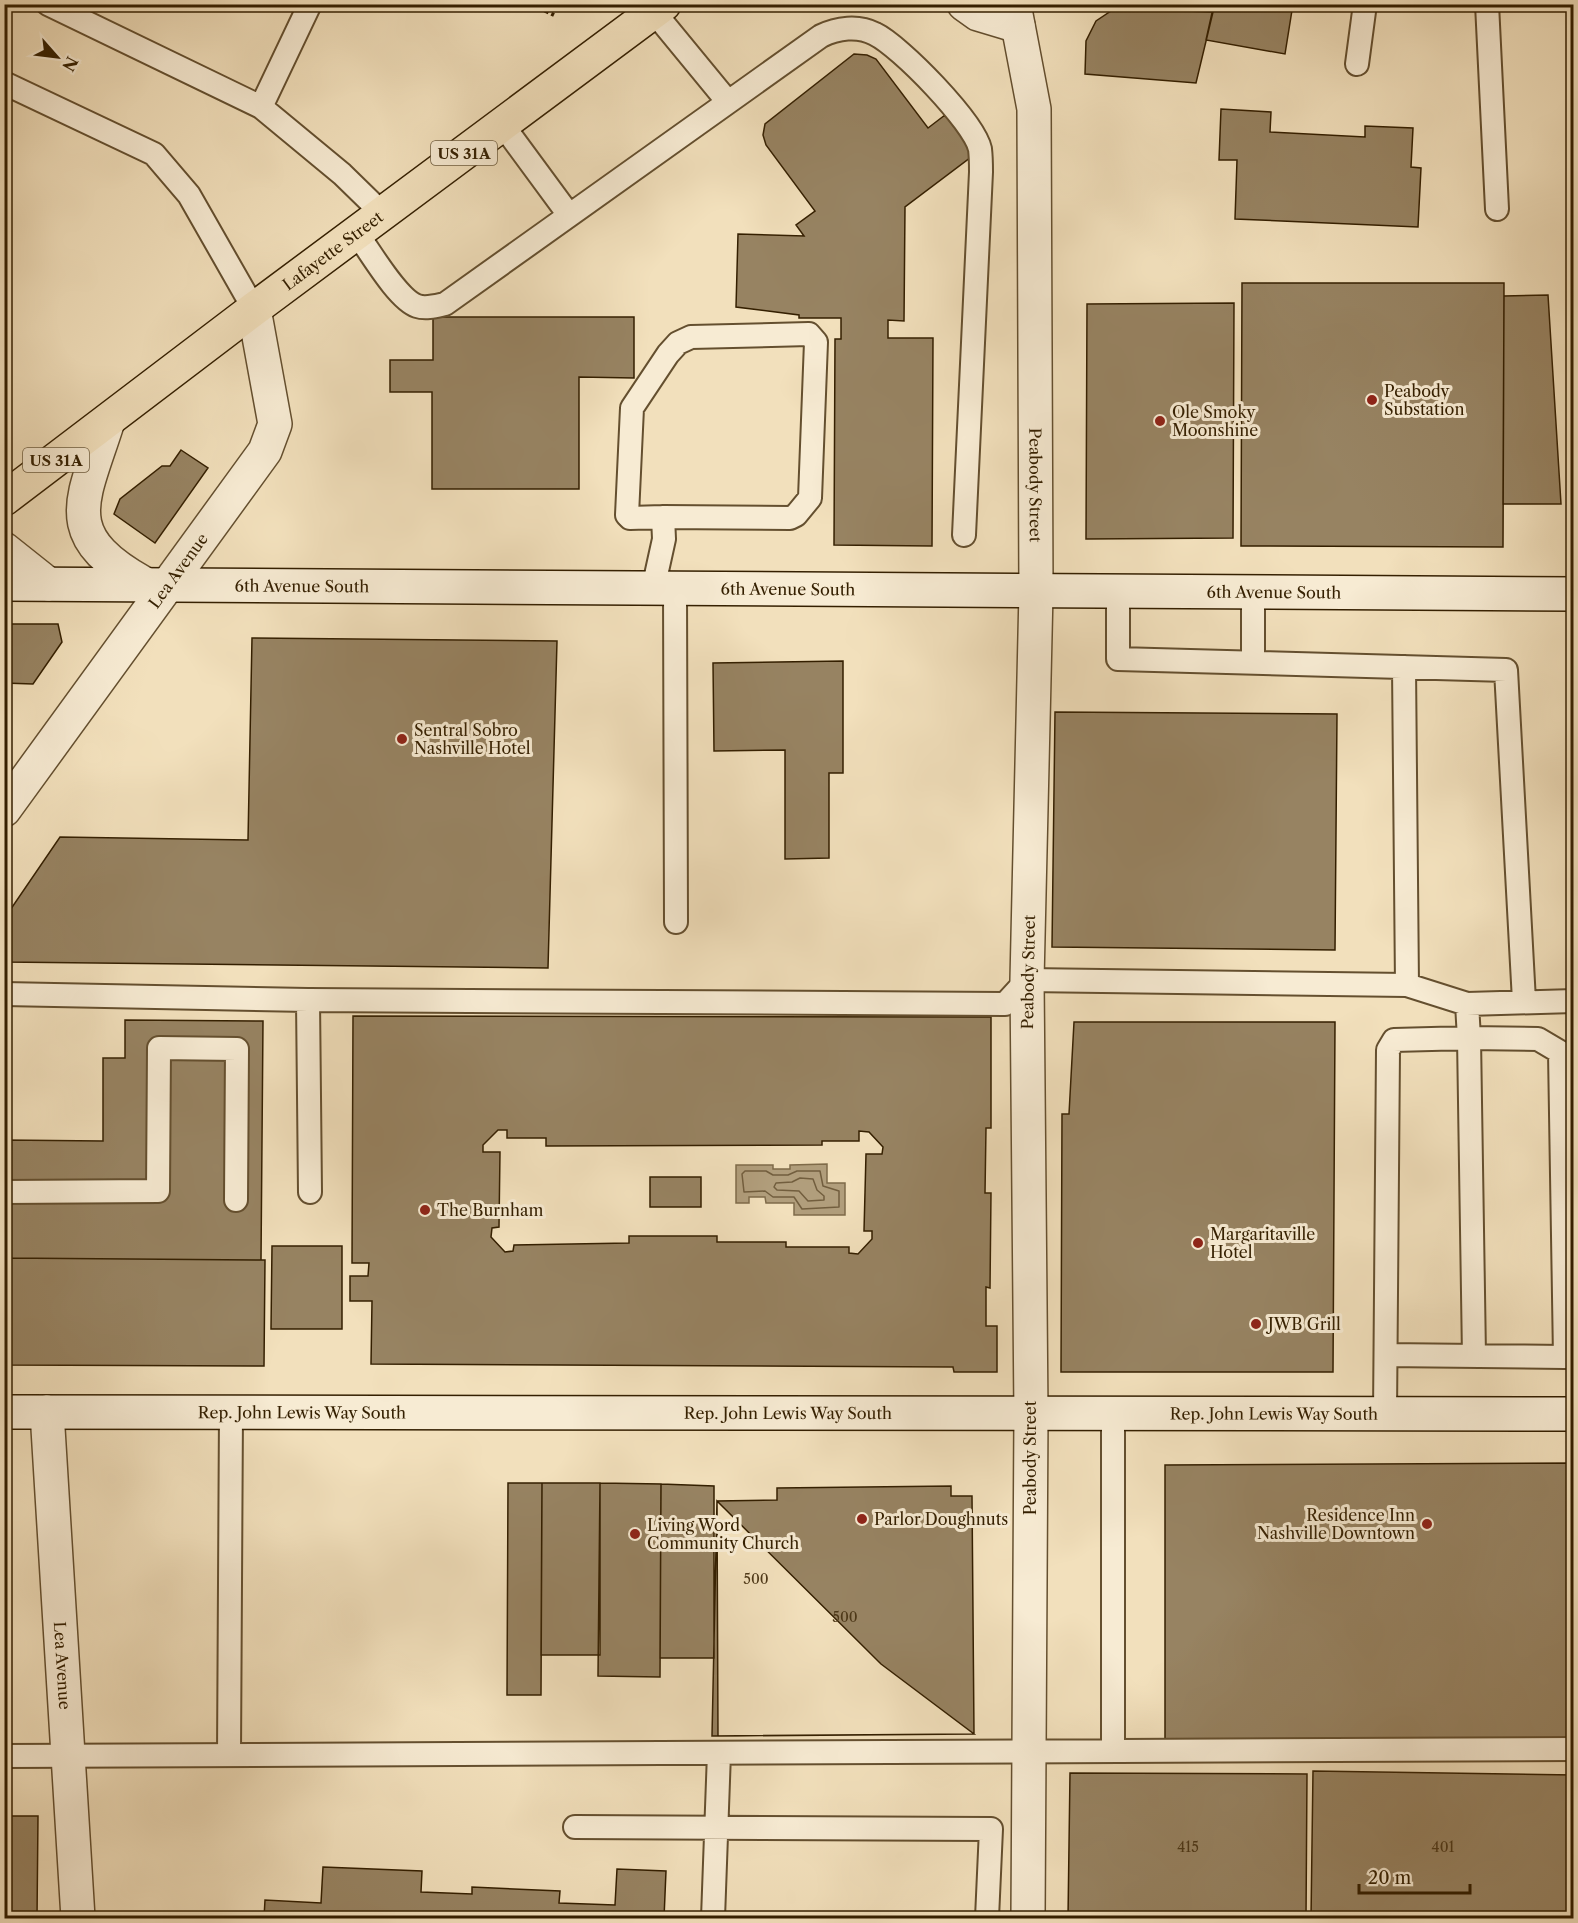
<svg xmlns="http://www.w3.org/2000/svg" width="1578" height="1923" viewBox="0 0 1578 1923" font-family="'Libre Caslon Text',serif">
  <rect width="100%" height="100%" fill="#f2e0bc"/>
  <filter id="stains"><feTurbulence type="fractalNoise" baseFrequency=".00333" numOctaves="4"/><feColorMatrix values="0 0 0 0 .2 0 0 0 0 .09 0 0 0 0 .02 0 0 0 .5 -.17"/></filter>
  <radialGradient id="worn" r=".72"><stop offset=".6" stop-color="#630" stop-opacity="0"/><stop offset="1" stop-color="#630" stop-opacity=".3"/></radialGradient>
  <path fill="#b19e7c" stroke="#7f6b4a" stroke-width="1.5" d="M827,1164V1183H845V1215H794V1203H766L765,1197H749V1203H736V1165H773V1169H790V1165Z"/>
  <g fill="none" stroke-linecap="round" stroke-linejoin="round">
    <path stroke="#725e3e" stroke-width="1.5" d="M745,1171H766L773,1175H788L797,1171H820L823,1186L839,1191V1207L802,1209L794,1197H773L765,1191L744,1192L742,1174Z
      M800,1178L813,1179L817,1190L824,1196V1200L808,1201L799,1191L777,1190L774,1187L776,1183L792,1182Z"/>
  </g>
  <path fill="#978362" stroke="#341f00" stroke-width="1.5" fill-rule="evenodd" d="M1214,4H1293L1285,54L1206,40Z
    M1130,9L1213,12L1196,83L1085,74L1086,41L1096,21L1111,11Z
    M854,54L867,55L876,59L928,128L945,115L975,154L905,207L904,321L888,320V338H933L932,546L834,545L835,339H841V318H799V315L736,307L738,234L804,236L796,225L815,211L766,145L763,135L765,124Z
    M1221,109L1271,112L1270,132L1365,137V126L1413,128L1411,167L1421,168L1418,227L1235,219L1237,160H1219Z
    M1242,283H1504L1503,547L1241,546Z
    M1548,295L1561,504H1503L1504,296Z
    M1234,303L1233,538L1086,539L1087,304Z
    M433,317H634V378L579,377V489H432V392H390V360H433Z
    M181,450L208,468L155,543L114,514L120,499L162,466H170Z
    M4,624H58L62,642L33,684L4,683Z
    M252,638L557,641L548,968L4,962V919L60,837L248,840Z
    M843,661V773H829V858L785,859V750L714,751L713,663Z
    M1055,712L1337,714L1335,950L1052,947Z
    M353,1016L991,1017V1128H986L985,1193H991L990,1288L986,1287V1326H997V1372H954L953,1367L371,1364L372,1301H350V1276H368L369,1263H352ZM498,1130H507V1138H546V1146L822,1145V1141H859V1131L869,1132L883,1147L882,1154H866L864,1231H872V1239L858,1254L849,1253V1247H786V1242H717V1236H629V1243L514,1245L513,1251L505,1252L491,1237L492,1228L499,1227L500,1152H483V1145Z
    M125,1020L263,1021L261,1260L4,1258V1140L103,1141V1058H125Z
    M1074,1022H1335L1333,1372H1061L1062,1114H1069Z
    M650,1177H701V1207H650Z
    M272,1246H342V1329H271Z
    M4,1258L265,1260L264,1366L4,1365Z
    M1574,1463V1738L1165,1739V1465Z
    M508,1483H542L541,1695H507Z
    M542,1483H600V1655H541Z
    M600,1483L661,1484L660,1677L598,1676Z
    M661,1484L714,1486V1658H660Z
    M951,1486V1496H972L974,1734L718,1736L717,1501L777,1500V1488Z
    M717,1501L881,1664L974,1734L712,1736Z
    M1313,1771L1574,1775V1918H1311Z
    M1070,1773L1307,1774L1306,1918H1068Z
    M4,1816H38L37,1918H4Z
    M323,1867L422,1871L421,1892L472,1894V1887L560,1891L559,1903L615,1905L617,1869L666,1871L664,1918H264L265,1900L321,1903Z"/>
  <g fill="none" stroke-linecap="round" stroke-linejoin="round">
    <defs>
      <path id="lane" d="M48,4L261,107L342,174L383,214
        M1487,4L1497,209
        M654,12L728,102
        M1357,64L1365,4
        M4,83L154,154L189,195L254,309
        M261,107L310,4
        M502,124L569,215
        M357,234C370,251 397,299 417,306C426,309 436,306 445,304L821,36C837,28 858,25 875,34C900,46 974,122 980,149C981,157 981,165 981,172L964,535
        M653,589L664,539L663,517L790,518L796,515L810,498L816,342L809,334L691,337L678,343L668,354L632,408L627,515L630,518L663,517
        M675,589L676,922
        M1118,592V659L1506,670L1524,1001
        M1253,593V662
        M1404,667L1407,985
        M4,994L308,1000L1005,1004L1027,980L1407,985L1467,1004L1574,1001
        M308,1000L310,1192
        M4,1192L158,1191L159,1048L237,1049L236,1200
        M1386,1355L1565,1357L1560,1052L1538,1039L1469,1038L1467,1004
        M1113,1413V1751
        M1385,1414L1388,1050L1394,1040L1469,1038L1474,1356
        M229,1755L231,1412
        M4,1756L1574,1749
        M575,1827L991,1829L987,1918
        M713,1918L719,1753"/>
      <g id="street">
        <path d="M964,4L978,14L1018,26"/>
        <path id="s1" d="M1014,4L1034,109L1036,592L1027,980L1031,1413L1028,1918"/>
        <path d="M108,421C83,501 56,534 143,583"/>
        <path d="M4,549L48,584"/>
        <path id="s2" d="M4,810L265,451L275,424L254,309"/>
        <path id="s3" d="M47,1412L78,1918"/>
      </g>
      <g id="secondary">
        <path id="s4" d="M4,584L1574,594"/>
        <path id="s5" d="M4,1412L1574,1414"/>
      </g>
      <g id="primary">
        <path id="s6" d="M4,499L254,309L664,4"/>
      </g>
    </defs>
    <use href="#lane" stroke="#644f2f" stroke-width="26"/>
    <use href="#street" stroke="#644f2f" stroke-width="36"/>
    <use href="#secondary" stroke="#341f00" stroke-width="36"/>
    <use href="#primary" stroke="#341f00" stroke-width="36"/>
    <path stroke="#341f00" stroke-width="4" stroke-dasharray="4.5 3" stroke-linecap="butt" d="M531,4L554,15"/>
    <use href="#lane" stroke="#f7ebd3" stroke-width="22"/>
    <use href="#street" stroke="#f7ebd3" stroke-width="33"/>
    <use href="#secondary" stroke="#f7ebd3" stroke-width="33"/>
    <use href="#primary" stroke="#f2e0bc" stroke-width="33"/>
  </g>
  <g fill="#8f2418" stroke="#f7ebd3" stroke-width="2">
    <circle cx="1372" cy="400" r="6"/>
    <circle cx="1160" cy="421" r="6"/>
    <circle cx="402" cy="739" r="6"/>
    <circle cx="425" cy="1210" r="6"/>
    <circle cx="1198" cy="1243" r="6"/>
    <circle cx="1256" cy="1324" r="6"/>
    <circle cx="862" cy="1519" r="6"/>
    <circle cx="1427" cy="1524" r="6"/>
    <circle cx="635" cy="1534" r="6"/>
  </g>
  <g text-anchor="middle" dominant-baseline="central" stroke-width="6" stroke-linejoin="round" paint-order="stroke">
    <g font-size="14" fill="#4d3818">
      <text x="756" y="1579">500</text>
      <text x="845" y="1617">500</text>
      <text x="1188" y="1847">415</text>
      <text x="1443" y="1847">401</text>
    </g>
    <g fill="#f7ebd3" stroke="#6e5c3f" stroke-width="1.5">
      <rect x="431" y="141" width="66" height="24" rx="4.5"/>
      <rect x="23" y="448" width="66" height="24" rx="4.5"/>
    </g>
    <g font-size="15" font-weight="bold" fill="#341f00">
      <text x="464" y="153">US 31A</text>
      <text x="56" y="460">US 31A</text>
    </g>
    <g font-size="16" fill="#341f00" stroke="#f7ebd3">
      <text stroke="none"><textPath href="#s6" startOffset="412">Lafayette Street</textPath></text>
      <text stroke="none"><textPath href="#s1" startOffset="483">Peabody Street</textPath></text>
      <text stroke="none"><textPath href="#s2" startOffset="296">Lea Avenue</textPath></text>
      <text stroke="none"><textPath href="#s4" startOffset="298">6th Avenue South</textPath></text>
      <text stroke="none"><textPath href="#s4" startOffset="784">6th Avenue South</textPath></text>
      <text stroke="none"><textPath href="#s4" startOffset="1270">6th Avenue South</textPath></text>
      <text transform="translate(1028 972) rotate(-89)">Peabody Street</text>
      <text stroke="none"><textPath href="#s5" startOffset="298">Rep. John Lewis Way South</textPath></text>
      <text stroke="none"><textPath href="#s5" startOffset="784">Rep. John Lewis Way South</textPath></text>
      <text stroke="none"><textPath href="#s5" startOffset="1270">Rep. John Lewis Way South</textPath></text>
      <text transform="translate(1030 1458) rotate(-90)">Peabody Street</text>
      <text stroke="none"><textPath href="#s3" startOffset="254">Lea Avenue</textPath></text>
    </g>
    <g font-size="16" fill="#341f00" stroke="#f7ebd3" text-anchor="start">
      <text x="1384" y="391">Peabody<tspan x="1384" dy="18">Substation</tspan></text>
      <text x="1172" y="412">Ole Smoky<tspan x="1172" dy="18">Moonshine</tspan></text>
      <text x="414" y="730">Sentral Sobro<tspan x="414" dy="18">Nashville Hotel</tspan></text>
      <text x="437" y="1210">The Burnham</text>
      <text x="1210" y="1234">Margaritaville<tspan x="1210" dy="18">Hotel</tspan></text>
      <text x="1268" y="1324">JWB Grill</text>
      <text x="1415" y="1515" text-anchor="end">Residence Inn<tspan x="1415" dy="18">Nashville Downtown</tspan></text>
      <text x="874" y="1519">Parlor Doughnuts</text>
      <text x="647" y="1525">Living Word<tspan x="647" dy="18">Community Church</tspan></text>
    </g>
  </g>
  <rect width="1578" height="1923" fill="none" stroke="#f2e0bc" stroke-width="24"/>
  <rect x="6" y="6" width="1566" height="1911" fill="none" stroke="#341f00" stroke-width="3"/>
  <rect x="12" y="12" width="1554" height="1899" fill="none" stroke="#341f00" stroke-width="1.5"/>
  <g transform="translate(57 57) rotate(118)" stroke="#f7ebd3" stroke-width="4.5" paint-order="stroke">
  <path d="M0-4.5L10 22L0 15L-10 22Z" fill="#341f00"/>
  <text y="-9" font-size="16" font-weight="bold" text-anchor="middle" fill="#341f00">N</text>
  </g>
  <path d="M1359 1884v9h111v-9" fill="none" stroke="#341f00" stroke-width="3"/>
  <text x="1368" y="1884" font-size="18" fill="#341f00" stroke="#f7ebd3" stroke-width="4.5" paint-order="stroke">20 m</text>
  <rect width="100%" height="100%" filter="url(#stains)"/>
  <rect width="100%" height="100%" fill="url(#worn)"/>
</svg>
